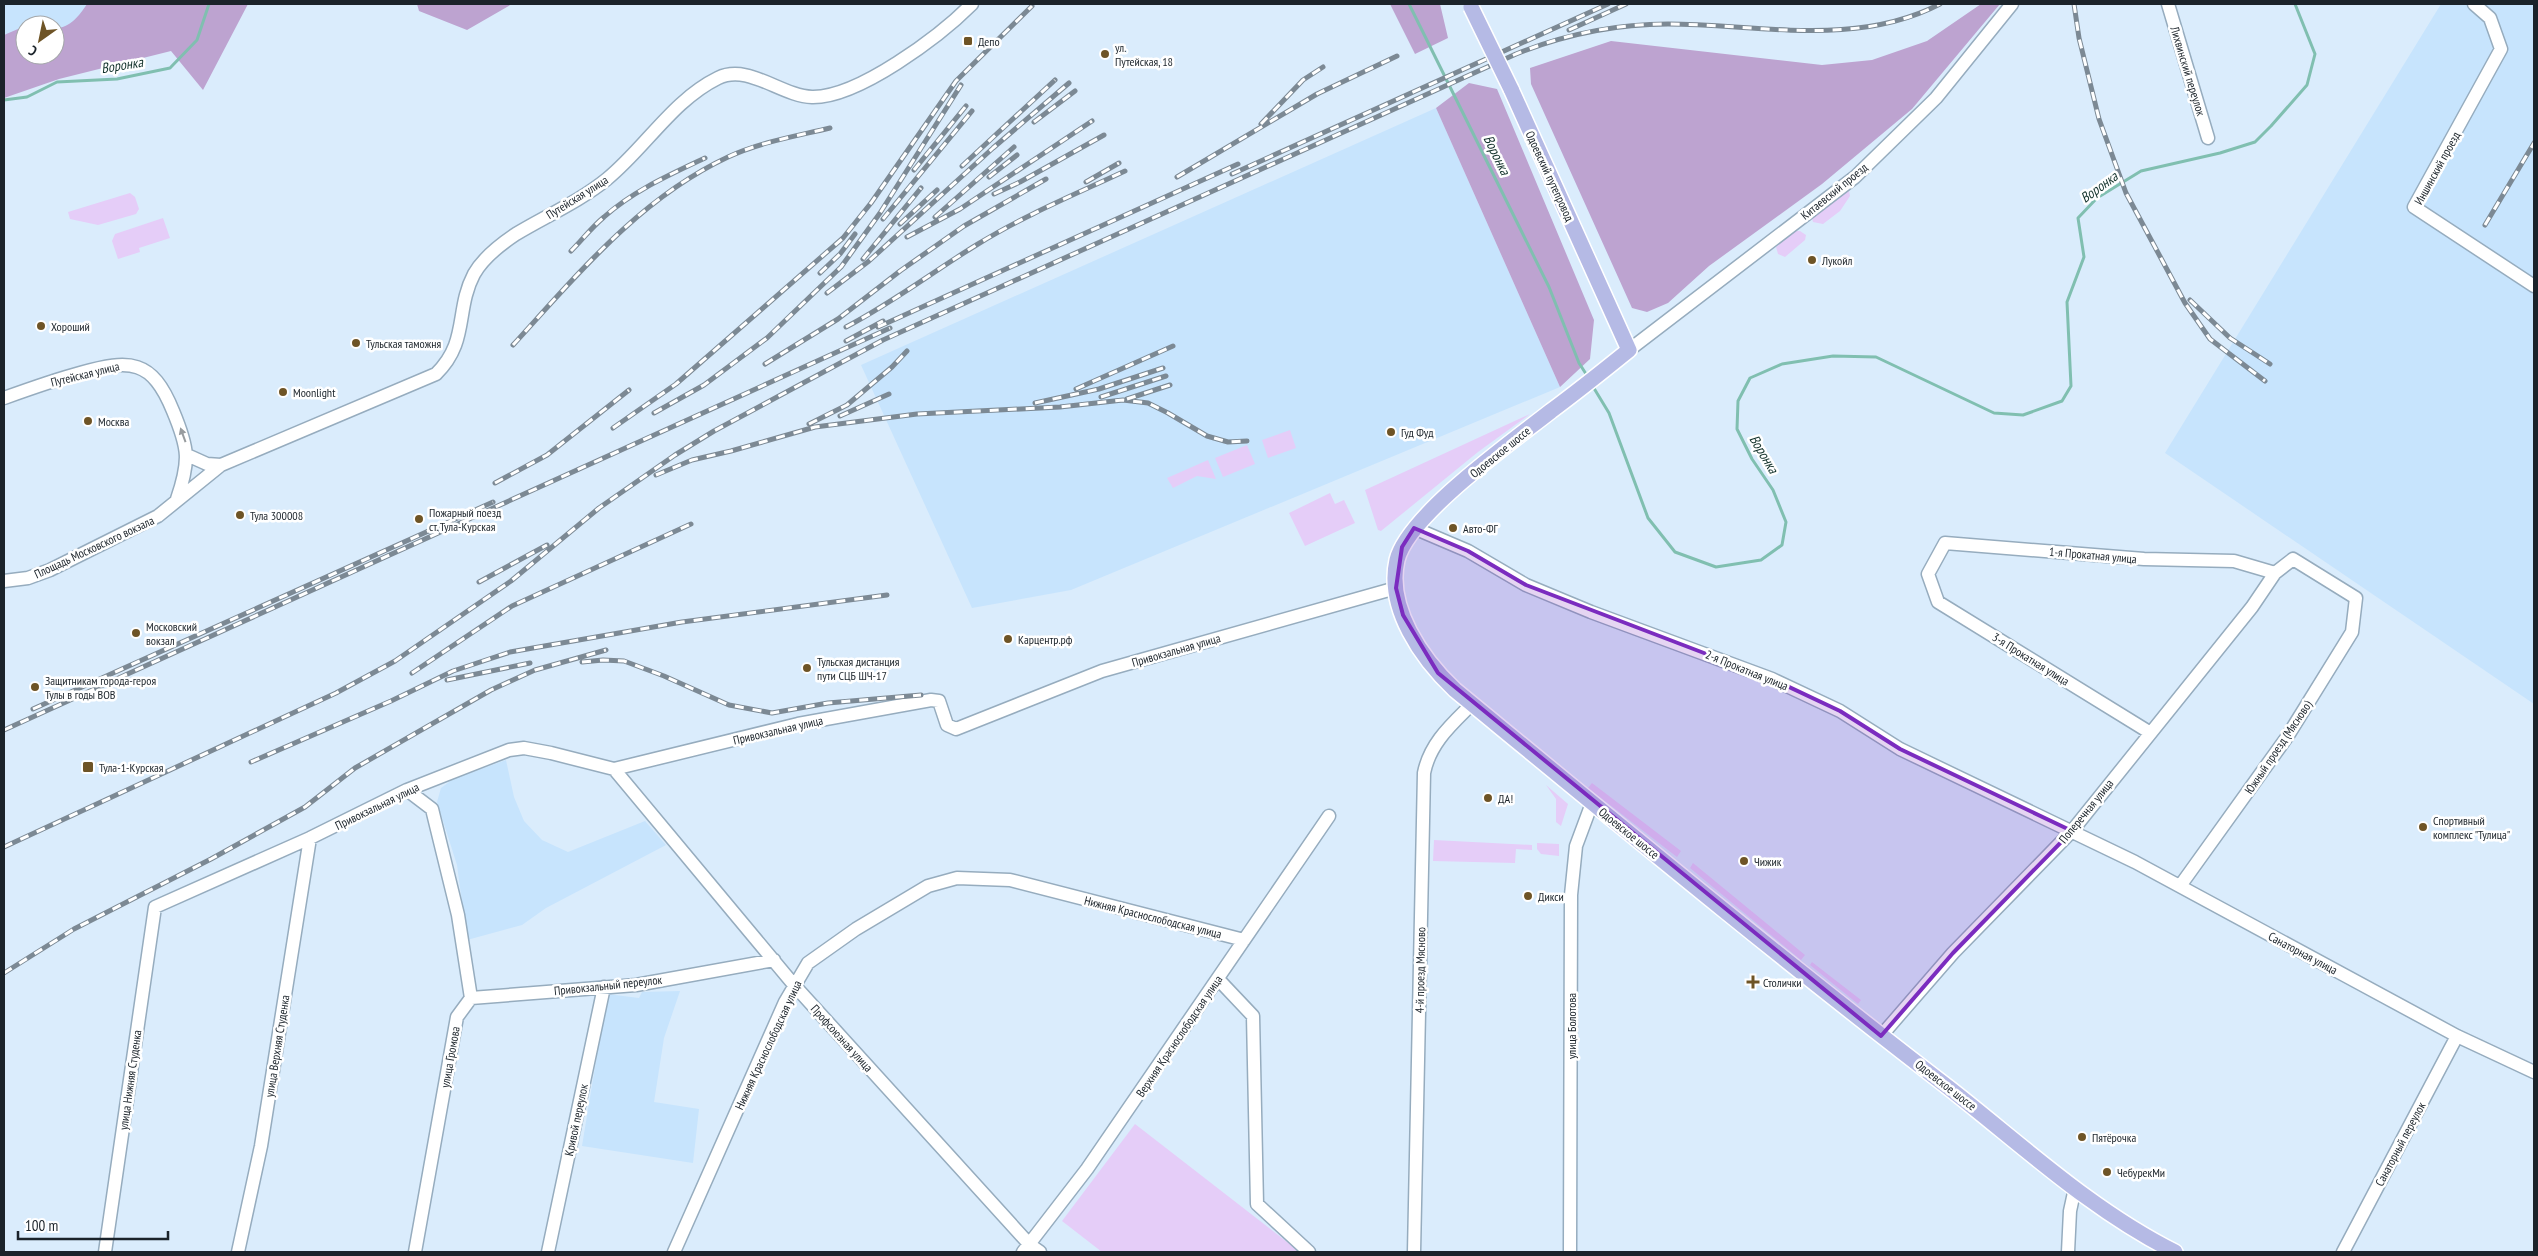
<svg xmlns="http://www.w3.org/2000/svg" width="2538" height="1256" viewBox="0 0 2538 1256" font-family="'PT Sans Narrow',sans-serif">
  <rect width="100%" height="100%" fill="#daecfc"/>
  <path fill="#c7e4fd" d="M4,4H123L95,44L55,31V25H25V45L4,33Z
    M2441,4H2534V704L2165,453Z
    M1436,108L1560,387L1071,590L972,608L861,365Z
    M506,760L514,797L524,821L542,840L568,852L645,821L666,845L546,908L522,925L467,940L457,865L437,802L441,788L453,779Z
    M680,991L664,1038L654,1102L699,1109L693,1163L582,1146L607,994L639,998L642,992Z"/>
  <path fill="#e5cdf8" d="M1845,190L1849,191L1850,196L1840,211L1823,224L1813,222L1812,218Z
    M130,193L135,197L139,209L136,214L98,225L70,219L68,212Z
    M163,218L170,238L139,248L140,252L118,259L112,241L115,234Z
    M1793,231H1800L1806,235L1805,240L1785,257L1778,254L1776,247Z
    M1530,414L1478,452L1381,531L1378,530L1365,490Z
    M1290,430L1296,448L1268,458L1262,440Z
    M1247,445L1255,464L1223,477L1215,458Z
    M1208,460L1216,479L1197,476L1173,488L1167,478Z
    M1330,493L1335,504L1344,500L1355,523L1305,546L1289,513Z
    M1592,783L1681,851L1677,857L1588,788Z
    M1546,785L1568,804L1561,826L1556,822V799Z
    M1434,840L1532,845V850L1516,849L1515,863L1433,861Z
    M1537,843L1559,844V856L1541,854L1537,849Z
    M1693,863L1805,955L1801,960L1690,868Z
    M1812,962L1861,1000L1858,1004L1810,965Z
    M1135,1124L1300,1252H1102L1062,1221Z"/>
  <path fill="#bda3d0" d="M87,4H248L203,90L171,51L59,79L4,98V35L25,26V55H55V29C72,26 78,17 87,4Z
    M417,4H512L467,30L419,11Z
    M1390,4H1440L1448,38L1415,54Z
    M1981,4H2000L1912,109L1822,184L1709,266L1668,303L1647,312L1632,308L1531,84L1530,68L1611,41L1822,65L1872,60L1927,41Z
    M1469,83L1497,89L1594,320L1590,359L1560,387L1436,108Z"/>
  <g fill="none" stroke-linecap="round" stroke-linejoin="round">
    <path stroke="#80bfb0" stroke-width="3" d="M1409,4L1549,287L1579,363L1588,377
      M4,100L27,97L57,82L117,79L170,68L197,40L209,4
      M1592,385L1609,413L1648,518L1675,552L1716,567L1761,560L1782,545L1786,522L1773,490L1752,459L1737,429L1738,401L1750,378L1782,364L1833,356L1876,357L1994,413L2023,415L2062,401L2071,386L2067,302L2084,257L2078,218L2097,198L2141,171L2220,153L2255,142L2271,126L2307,85L2315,54L2295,4"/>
    <defs>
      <path id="minor" d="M2168,4L2208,138
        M2474,4L2490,18L2501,49L2414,207L2534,286
        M1629,350L1855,177L1936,98L2012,4
        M4,398C29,389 54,380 80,373C130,359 152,359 173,411C189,449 190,461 177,499
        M187,455L207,464L221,465
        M1414,528L1468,551L1526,585L1591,612L1772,679L1840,711L1900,749L2135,862L2457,1036L2534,1072
        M4,581L28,578L50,570L158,516L221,465L436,374C469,342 455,310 474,274C483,258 501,244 516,234C546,216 580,201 607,179C645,148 673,100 718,78C748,63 781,96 812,97C858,98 940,36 972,4
        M2149,732L1938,602L1928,574L1945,543L2144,559L2234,561L2275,573
        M614,769L794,985L1030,1245L1040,1252
        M407,790L432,809L458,915L471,998L457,1017L415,1252
        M1218,979L1253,1016L1257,1204L1309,1252
        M471,998L636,985L774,960
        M1881,1036L1953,953L2072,831L2252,607L2275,573L2293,559L2356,598L2352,632L2287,737L2180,886
        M105,1252L155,907L310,838L407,790L509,750L524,748L551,753L614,769L798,724L931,700L939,701L947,725L956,729L1102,671L1396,588
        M238,1252L261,1146L310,838
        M548,1252L604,987
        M674,1252L785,1002L808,963L856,929L928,886L957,878L1010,880L1244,940
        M1023,1252L1087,1169L1329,816
        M1414,1252L1424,773C1430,743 1451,725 1472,704
        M1570,1252L1571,895L1576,846L1592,803
        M2068,1252L2070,1211L2075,1188
        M2343,1252L2457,1036"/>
      <path id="major" d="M1511,89L1629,350C1603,371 1578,391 1551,411C1513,441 1408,515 1397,560C1386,608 1422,659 1455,690C1618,824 1781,959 1949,1088C2022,1145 2091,1210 2175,1252"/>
    </defs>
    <use href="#minor" stroke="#96acbe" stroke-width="15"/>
    <use href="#major" stroke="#fff" stroke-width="18"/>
    <use href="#minor" stroke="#fff" stroke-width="12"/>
    <use href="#major" stroke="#b5bae5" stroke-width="15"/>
    <defs>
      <path id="rail" d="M2074,4L2079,38L2099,119L2126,193L2185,303L2210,339L2265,381
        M1569,30L1626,4
        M1034,122L1075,91
        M1261,124L1303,80L1323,67
        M962,166L1055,80
        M914,170L966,106
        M1232,174L1608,4
        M989,177L1017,155
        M1177,177L1317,94L1397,56
        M1086,182L1119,163
        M994,194L1020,182L1104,135
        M935,217L1014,147
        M883,219L972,111
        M900,224L937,190
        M2485,225L2534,143
        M907,237L960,209L1092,121
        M571,251C582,240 592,227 604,217C633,191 669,175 705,158
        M863,259L921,188
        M820,273L840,254L855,234
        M827,293L869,261L993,148L1069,83
        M2190,300L2230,338L2270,364
        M846,327C892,303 934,271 978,244C1025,215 1076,194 1125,171
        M878,327L1238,164
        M846,341L883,321
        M513,345C577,275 640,198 728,157C760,142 797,136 830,128
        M765,364L838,319L900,271L964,226L1046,179
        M1076,389L1173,346
        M1101,397L1166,376
        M1127,399L1170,385
        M1035,403L1099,389L1163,368
        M654,413L704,385L767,338L841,267L880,213L961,85
        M840,416L889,394
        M809,424L847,405L892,367L907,351
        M613,428L676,384L843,238L871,203L956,81L1032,6
        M656,475L692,460L731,451L815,427L917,414L1060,407L1123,400L1148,403L1168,413L1207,436L1228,442L1247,441
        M495,483L547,455L629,390
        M479,582L547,545
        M582,662L603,660L624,661L664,676L729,705L772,713L828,703L921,695
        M412,673L512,606L691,524
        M447,680L530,663
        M33,709L493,502
        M4,730L890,328
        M251,762L391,701L453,671L510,652L682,622L887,595
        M4,847L336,693L395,661L511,581L599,508L675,455L714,431L883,340L1516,54C1566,34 1614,24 1668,24C1758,24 1855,48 1940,4
        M4,973L74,929L211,859L305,807L355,768L491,690L535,670L606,650"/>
    </defs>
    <use href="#rail" stroke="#7c8994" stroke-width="5"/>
    <use href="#rail" stroke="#fff" stroke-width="3" stroke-dasharray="9" stroke-linecap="butt"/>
    <defs>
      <path id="major-bridge" d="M1471,7L1511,89"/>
    </defs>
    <use href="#major-bridge" stroke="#fff" stroke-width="18" stroke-linecap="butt"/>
    <use href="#major-bridge" stroke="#b5bae5" stroke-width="15"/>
  </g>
  <defs><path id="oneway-solid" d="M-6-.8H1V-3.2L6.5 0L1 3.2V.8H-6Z" transform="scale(1.25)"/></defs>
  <use fill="#989c9f" href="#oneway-solid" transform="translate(183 435) rotate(-110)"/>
  <path fill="#7b2cbf" fill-opacity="0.2" stroke="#7b2cbf" stroke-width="4" stroke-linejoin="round" d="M1414,528L1468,551L1526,585L1772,679L1840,711L1900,749L2072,831L1953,953L1881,1036L1438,673L1403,615L1396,588L1402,547Z"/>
  <g fill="#6e5426" stroke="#fff" stroke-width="2">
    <rect x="963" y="36" width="10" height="10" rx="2.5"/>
    <circle cx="1105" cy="54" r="5"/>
    <circle cx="1812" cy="260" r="5"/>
    <circle cx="41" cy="326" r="5"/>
    <circle cx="356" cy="343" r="5"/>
    <circle cx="283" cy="392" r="5"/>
    <circle cx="88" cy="421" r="5"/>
    <circle cx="1391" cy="432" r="5"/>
    <circle cx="240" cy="515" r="5"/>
    <circle cx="419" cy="519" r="5"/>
    <circle cx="1453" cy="528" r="5"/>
    <circle cx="136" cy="633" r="5"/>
    <circle cx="1008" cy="639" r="5"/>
    <circle cx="807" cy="668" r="5"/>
    <circle cx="35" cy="687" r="5"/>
    <rect x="82" y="761" width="12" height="12" rx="2.5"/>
    <circle cx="1488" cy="798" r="5"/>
    <circle cx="2423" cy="827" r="5"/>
    <circle cx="1744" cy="861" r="5"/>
    <circle cx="1528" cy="896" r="5"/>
    <path d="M1750.5 974.5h5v5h5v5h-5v5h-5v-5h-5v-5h5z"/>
    <circle cx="2082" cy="1137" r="5"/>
    <circle cx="2107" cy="1172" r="5"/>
  </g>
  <g text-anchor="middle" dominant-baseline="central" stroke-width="5" stroke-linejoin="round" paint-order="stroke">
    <g font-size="12" fill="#1b232a" stroke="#fff" text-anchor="start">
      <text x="978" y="41">Депо</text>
      <text x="1115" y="47">ул.<tspan x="1115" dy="14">Путейская, 18</tspan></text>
      <text x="1822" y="260">Лукойл</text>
      <text x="51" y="326">Хороший</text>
      <text x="366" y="343">Тульская таможня</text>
      <text x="293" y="392">Moonlight</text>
      <text x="98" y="421">Москва</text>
      <text x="1401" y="432">Гуд Фуд</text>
      <text x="429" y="512">Пожарный поезд<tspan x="429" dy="14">ст. Тула-Курская</tspan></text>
      <text x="250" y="515">Тула 300008</text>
      <text x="1463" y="528">Авто-ФГ</text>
      <text x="146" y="626">Московский<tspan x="146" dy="14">вокзал</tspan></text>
      <text x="1018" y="639">Карцентр.рф</text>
      <text x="817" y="661">Тульская дистанция<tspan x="817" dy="14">пути СЦБ ШЧ-17</tspan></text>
      <text x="45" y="680">Защитникам города-героя<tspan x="45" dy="14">Тулы в годы ВОВ</tspan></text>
      <text x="99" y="767">Тула-1-Курская</text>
      <text x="1498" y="798">ДА!</text>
      <text x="2433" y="820">Спортивный<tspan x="2433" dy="14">комплекс "Тулица"</tspan></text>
      <text x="1754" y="861">Чижик</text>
      <text x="1538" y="896">Дикси</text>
      <text x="1763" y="982">Столички</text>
      <text x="2092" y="1137">Пятёрочка</text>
      <text x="2117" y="1172">ЧебурекМи</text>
    </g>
    <g font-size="12" fill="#1b232a" stroke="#fff">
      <text transform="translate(2188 71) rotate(73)">Лихвинский переулок</text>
      <text transform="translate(2437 168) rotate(-61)">Иншинский проезд</text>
      <text transform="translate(1550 176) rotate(65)">Одоевский путепровод</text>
      <text transform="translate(1834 191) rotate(-39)">Китаевский проезд</text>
      <text transform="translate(577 197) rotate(-32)">Путейская улица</text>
      <text transform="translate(85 374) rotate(-14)">Путейская улица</text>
      <text transform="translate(1500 452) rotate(-39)">Одоевское шоссе</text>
      <text transform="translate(94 547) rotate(-25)">Площадь Московского вокзала</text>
      <text transform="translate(2093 555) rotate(5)">1-я Прокатная улица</text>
      <text transform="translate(1176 650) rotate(-16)">Привокзальная улица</text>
      <text transform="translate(2031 659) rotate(32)">3-я Прокатная улица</text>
      <text transform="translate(1747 670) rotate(22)">2-я Прокатная улица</text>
      <text transform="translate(778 730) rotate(-13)">Привокзальная улица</text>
      <text transform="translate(2278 747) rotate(-56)">Южный проезд (Мясново)</text>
      <text transform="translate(377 806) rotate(-26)">Привокзальная улица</text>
      <text transform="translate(2086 811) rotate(-51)">Поперечная улица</text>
      <text transform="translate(1629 833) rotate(39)">Одоевское шоссе</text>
      <text transform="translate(1153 917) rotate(14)">Нижняя Краснослободская улица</text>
      <text transform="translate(2303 953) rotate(28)">Санаторная улица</text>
      <text transform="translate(1420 970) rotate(-89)">4-й проезд Мясново</text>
      <text transform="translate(608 985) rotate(-6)">Привокзальный переулок</text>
      <text transform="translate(1571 1026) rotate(-90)">улица Болотова</text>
      <text transform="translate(1179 1036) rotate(-56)">Верхняя Краснослободская улица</text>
      <text transform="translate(842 1038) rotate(48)">Профсоюзная улица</text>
      <text transform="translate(768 1045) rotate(-65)">Нижняя Краснослободская улица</text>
      <text transform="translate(277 1046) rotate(-81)">улица Верхняя Cтуденка</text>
      <text transform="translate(450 1057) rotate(-80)">улица Громова</text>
      <text transform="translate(130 1080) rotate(-82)">улица Нижняя Cтуденкa</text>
      <text transform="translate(1946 1085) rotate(38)">Одоевское шоссе</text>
      <text transform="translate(576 1120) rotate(-78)">Кривой переулок</text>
      <text transform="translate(2400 1144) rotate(-62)">Санаторный переулок</text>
    </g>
    <g font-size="14" font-style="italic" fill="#11312a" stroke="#fff">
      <text transform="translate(122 65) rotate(-9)">Воронка</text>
      <text transform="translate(1497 155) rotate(64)">Воронка</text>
      <text transform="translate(2099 187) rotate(-36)">Воронка</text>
      <text transform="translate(1764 454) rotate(59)">Воронка</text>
    </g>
  </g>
  <rect width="2538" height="1256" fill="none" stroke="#1b232a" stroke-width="10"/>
  <g transform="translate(40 40) rotate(213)"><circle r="24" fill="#ffffff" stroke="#a4a7aa"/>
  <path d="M0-4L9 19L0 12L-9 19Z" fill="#6e5426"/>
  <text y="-8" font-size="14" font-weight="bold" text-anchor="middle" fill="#1b232a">С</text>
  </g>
  <path d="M18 1231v8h150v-8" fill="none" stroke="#1b232a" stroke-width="2.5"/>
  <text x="25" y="1231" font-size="15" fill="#1b232a" stroke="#ffffff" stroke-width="4" paint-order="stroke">100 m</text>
</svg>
